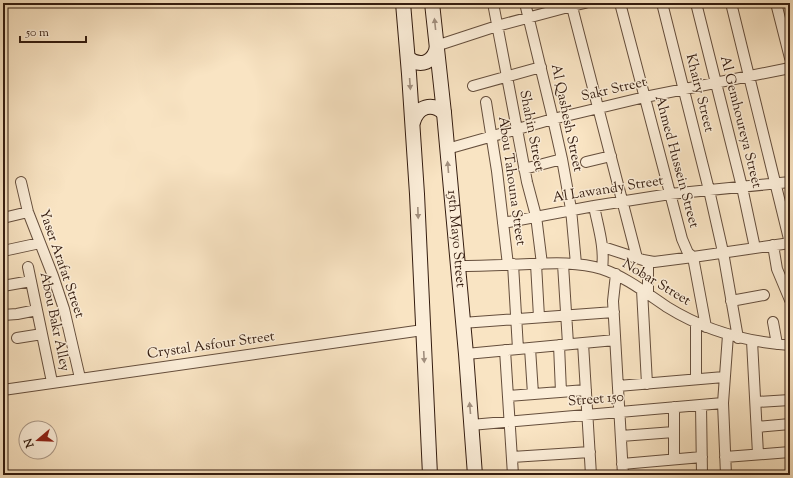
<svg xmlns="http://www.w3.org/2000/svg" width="793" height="478" viewBox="0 0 793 478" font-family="'Sorts Mill Goudy',serif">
  <rect width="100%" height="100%" fill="#f9e4c3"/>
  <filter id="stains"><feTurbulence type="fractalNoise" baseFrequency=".005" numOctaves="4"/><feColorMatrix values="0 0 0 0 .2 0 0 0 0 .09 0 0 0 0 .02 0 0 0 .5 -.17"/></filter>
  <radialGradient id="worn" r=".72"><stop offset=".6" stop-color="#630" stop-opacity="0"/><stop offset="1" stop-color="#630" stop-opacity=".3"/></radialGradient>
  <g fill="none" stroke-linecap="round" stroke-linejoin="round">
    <defs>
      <path id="minor" d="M493,3L527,182L536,216L542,264
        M525,3L553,119L562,159L571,209L576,264
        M571,3L637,258
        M620,3L682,239L688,253L693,257L706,327
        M662,3L709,190L723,252L738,338
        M696,3L742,187L755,248
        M731,3L790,243
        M776,3L790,58
        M437,47L442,44L497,26L572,6L585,3
        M473,86L541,67
        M486,102L497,171L508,265
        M447,149L553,119L645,97L790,68
        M586,162L611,156
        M524,169L562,159
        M21,182L28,212L53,276L64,309L80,378
        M594,206C598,227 605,247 602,269
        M3,218L28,212
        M503,223L594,206L670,194L790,182
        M773,245L777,269L790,300
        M603,247L643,260L654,262L693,257L790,243
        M3,251L40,243
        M513,264L518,349
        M536,264L539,317
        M563,264L568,344
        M457,266C481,266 506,265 530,264C554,263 579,262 602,269C626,277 646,293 667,307C704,330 746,342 790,345
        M28,267L52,382
        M616,274L613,301L623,475
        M3,286L31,281
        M642,290L647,384
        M648,294V261
        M731,301L764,295
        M3,315L17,314L37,310
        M773,322L777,344
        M462,323L614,312
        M696,323V379
        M17,338L42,334
        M752,341L758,454
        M583,343L591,475
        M559,345L561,392
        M530,348L533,394
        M505,350L513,475
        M466,354L615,340
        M618,386L724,377
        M3,390L423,330
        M508,396L586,390
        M756,402L790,400
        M701,405L702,475
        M674,407V459
        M471,425L723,403
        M757,427L790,424
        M621,436L674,432
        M512,457L590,452
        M725,457L790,452
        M622,464L702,457
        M726,475L723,403L728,335"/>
      <g id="secondary">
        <path d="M403,3L409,74L417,194L430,475"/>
        <path id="s1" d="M432,3L444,113L466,354L475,475"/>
        <path d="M408,58C421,68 434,62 437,47"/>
        <path d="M413,122C418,106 432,102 444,113"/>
      </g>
    </defs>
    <use href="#minor" stroke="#654e3c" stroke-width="12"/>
    <use href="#secondary" stroke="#341c0f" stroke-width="16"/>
    <use href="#minor" stroke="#fbedd8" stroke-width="10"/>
    <use href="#secondary" stroke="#fbedd8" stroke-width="14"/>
  </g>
  <defs><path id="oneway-solid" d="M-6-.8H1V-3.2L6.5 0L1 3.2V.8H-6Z"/></defs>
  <g fill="#a18f7e">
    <use href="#oneway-solid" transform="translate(435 24) rotate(-96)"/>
    <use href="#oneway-solid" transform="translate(410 84) rotate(86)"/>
    <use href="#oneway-solid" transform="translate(448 167) rotate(-95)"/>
    <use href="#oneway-solid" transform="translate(418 213) rotate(88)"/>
    <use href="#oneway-solid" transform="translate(424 357) rotate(87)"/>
    <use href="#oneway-solid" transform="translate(470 408) rotate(-95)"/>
  </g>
  <g text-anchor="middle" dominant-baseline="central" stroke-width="3" stroke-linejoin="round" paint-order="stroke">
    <g font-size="14" fill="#341c0f" stroke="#fbedd8">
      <text transform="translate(614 90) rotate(-13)">Sakr Street</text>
      <text transform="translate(699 93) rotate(76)">Khairy Street</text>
      <text transform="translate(566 118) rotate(78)">Al Qashesh Street</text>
      <text transform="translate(740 122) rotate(76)">Al Gemhoureya Street</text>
      <text transform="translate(531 131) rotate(79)">Shahin Street</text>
      <text transform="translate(676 162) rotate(75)">Ahmed Hussein Street</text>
      <text transform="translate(511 181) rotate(82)">Abou Tahouna Street</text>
      <text transform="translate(608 190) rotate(-9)">Al Lawandy Street</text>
      <text stroke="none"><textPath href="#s1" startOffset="237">15th Mayo Street</textPath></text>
      <text transform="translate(61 264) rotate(71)">Yaser Arafat Street</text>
      <text transform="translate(656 283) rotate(31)">Nobar Street</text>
      <text transform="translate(54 322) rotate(78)">Abou Bakr Alley</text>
      <text transform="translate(211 346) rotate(-8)">Crystal Asfour Street</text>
      <text transform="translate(596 400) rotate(-5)">Street 150</text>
    </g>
  </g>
  <rect width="793" height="478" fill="none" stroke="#f9e4c3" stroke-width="16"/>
  <rect x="4" y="4" width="785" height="470" fill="none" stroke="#341c0f" stroke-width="2"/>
  <rect x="8" y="8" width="777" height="462" fill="none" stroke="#341c0f"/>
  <g transform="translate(38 440) rotate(251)"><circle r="19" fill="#fbedd8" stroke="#ab9988"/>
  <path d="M0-3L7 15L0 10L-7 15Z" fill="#8f2418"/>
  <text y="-6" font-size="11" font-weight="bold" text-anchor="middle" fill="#341c0f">N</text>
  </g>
  <path d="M20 36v6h66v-6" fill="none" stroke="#341c0f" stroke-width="2"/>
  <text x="26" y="36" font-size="12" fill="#341c0f" stroke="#fbedd8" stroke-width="3" paint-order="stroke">50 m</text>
  <rect width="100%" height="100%" filter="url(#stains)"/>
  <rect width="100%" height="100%" fill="url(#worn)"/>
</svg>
